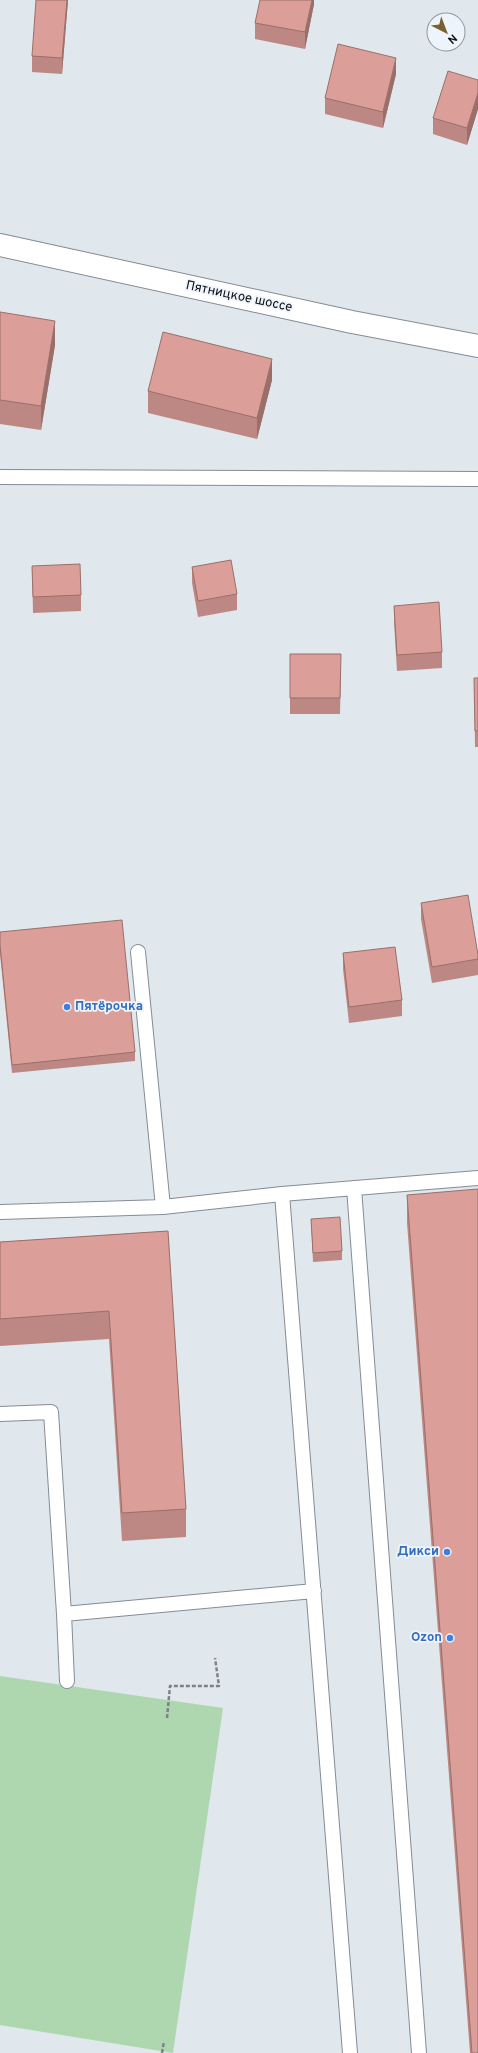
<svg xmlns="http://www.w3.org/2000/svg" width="478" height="2053" viewBox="0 0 478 2053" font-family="Overpass,sans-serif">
  <rect width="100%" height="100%" fill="#e0e7ed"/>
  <path fill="#afd7af" d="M0,1676L223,1708L173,2053L0,2025Z"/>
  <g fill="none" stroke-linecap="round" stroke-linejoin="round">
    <defs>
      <path id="service" d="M0,477L478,479
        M138,952L163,1207
        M354,1188L419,2053
        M282,1194L350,2053
        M0,1212L163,1207L282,1194L478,1178
        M0,1414L51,1412L64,1614L314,1591
        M64,1614L67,1681"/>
      <path id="primary" d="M0,245L352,322L478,346"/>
    </defs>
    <use href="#service" stroke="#858c92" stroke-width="16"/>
    <use href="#primary" stroke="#858c92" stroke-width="24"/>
    <path stroke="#7e8287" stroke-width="2.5" stroke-dasharray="4 2" stroke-linecap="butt" d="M167,1718L170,1686H219L215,1658
      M162,2053L164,2041"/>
    <use href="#service" stroke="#fff" stroke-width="14"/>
    <use href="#primary" stroke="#fff" stroke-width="22"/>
  </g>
  <path fill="#bd8883" d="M68,0L62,74L32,72V56Z
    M314,0V4L305,49L255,39V23Z
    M396,74L383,128L325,114V98Z
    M478,80V109L467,145L433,134V118Z
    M0,312L55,345L41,430L0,424Z
    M272,380L257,439L148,413V391Z
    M32,566L81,595V611L33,613Z
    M192,567L237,594V610L198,617L192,583Z
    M394,606L442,652V668L397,671L394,622Z
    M290,654L341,671L340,714H290Z
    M474,678H478V747H475Z
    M421,903L478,955V975L432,983L421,919Z
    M0,932L135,1052V1061L12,1073L0,954Z
    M343,953L402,1000V1016L349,1023L343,969Z
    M407,1195L478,2053H470L407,1223Z
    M311,1219L342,1251V1260L313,1262Z
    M168,1231L186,1509V1537L122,1541L109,1339L0,1346V1242Z"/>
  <path fill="#9a6f6a" d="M67,0H68L62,74V58Z
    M312,0H314V4L305,49V32Z
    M396,58V74L383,128V112Z
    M478,93V109L467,145V128Z
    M55,321V345L41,430V406Z
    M272,359V380L257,439V418Z"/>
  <path fill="#dc9e98" stroke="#9a6f6a" d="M36,0H67L62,58L32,56Z
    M260,0H312L305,32L255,23Z
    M338,44L396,58L383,112L325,98Z
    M448,71L478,80V93L467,128L433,118Z
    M0,312L55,321L41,406L0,400Z
    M163,332L272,359L257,418L148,391Z
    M231,560L237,594L198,601L192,567Z
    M80,564L81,595L33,597L32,566Z
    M439,602L442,652L397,655L394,606Z
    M290,654H341L340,698H290Z
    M474,678H478V731H475Z
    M468,895L478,955V959L432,967L421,903Z
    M122,920L135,1052L12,1065L0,945V932Z
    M395,947L402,1000L349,1007L343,953Z
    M478,1189V2053H472L407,1195Z
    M340,1217L342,1251L313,1253L311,1219Z
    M168,1231L186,1509L122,1513L109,1311L0,1319V1242Z"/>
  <g fill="#3f7fe0" stroke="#edf4fb" stroke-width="1.5">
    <circle cx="67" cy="1007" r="4"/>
    <circle cx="447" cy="1552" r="4"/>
    <circle cx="450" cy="1638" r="4"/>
  </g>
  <g text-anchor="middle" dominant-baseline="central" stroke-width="3.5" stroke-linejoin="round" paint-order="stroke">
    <g font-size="13" fill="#0d0f12" stroke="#edf4fb">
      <text transform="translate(239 297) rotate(12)">Пятницкое шоссе</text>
    </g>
    <g font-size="13" font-weight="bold" fill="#366cbe" stroke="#edf4fb" text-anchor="end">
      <text x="75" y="1007" text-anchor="start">Пятёрочка</text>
      <text x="439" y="1552">Дикси</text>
      <text x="442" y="1638">Ozon</text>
    </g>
  </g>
  <g transform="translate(446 32) rotate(138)"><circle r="19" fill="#edf4fb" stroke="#93989e"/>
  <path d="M0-3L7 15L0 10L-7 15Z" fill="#7a5f31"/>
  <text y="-6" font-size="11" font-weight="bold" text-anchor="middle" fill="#0d0f12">N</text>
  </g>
</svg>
